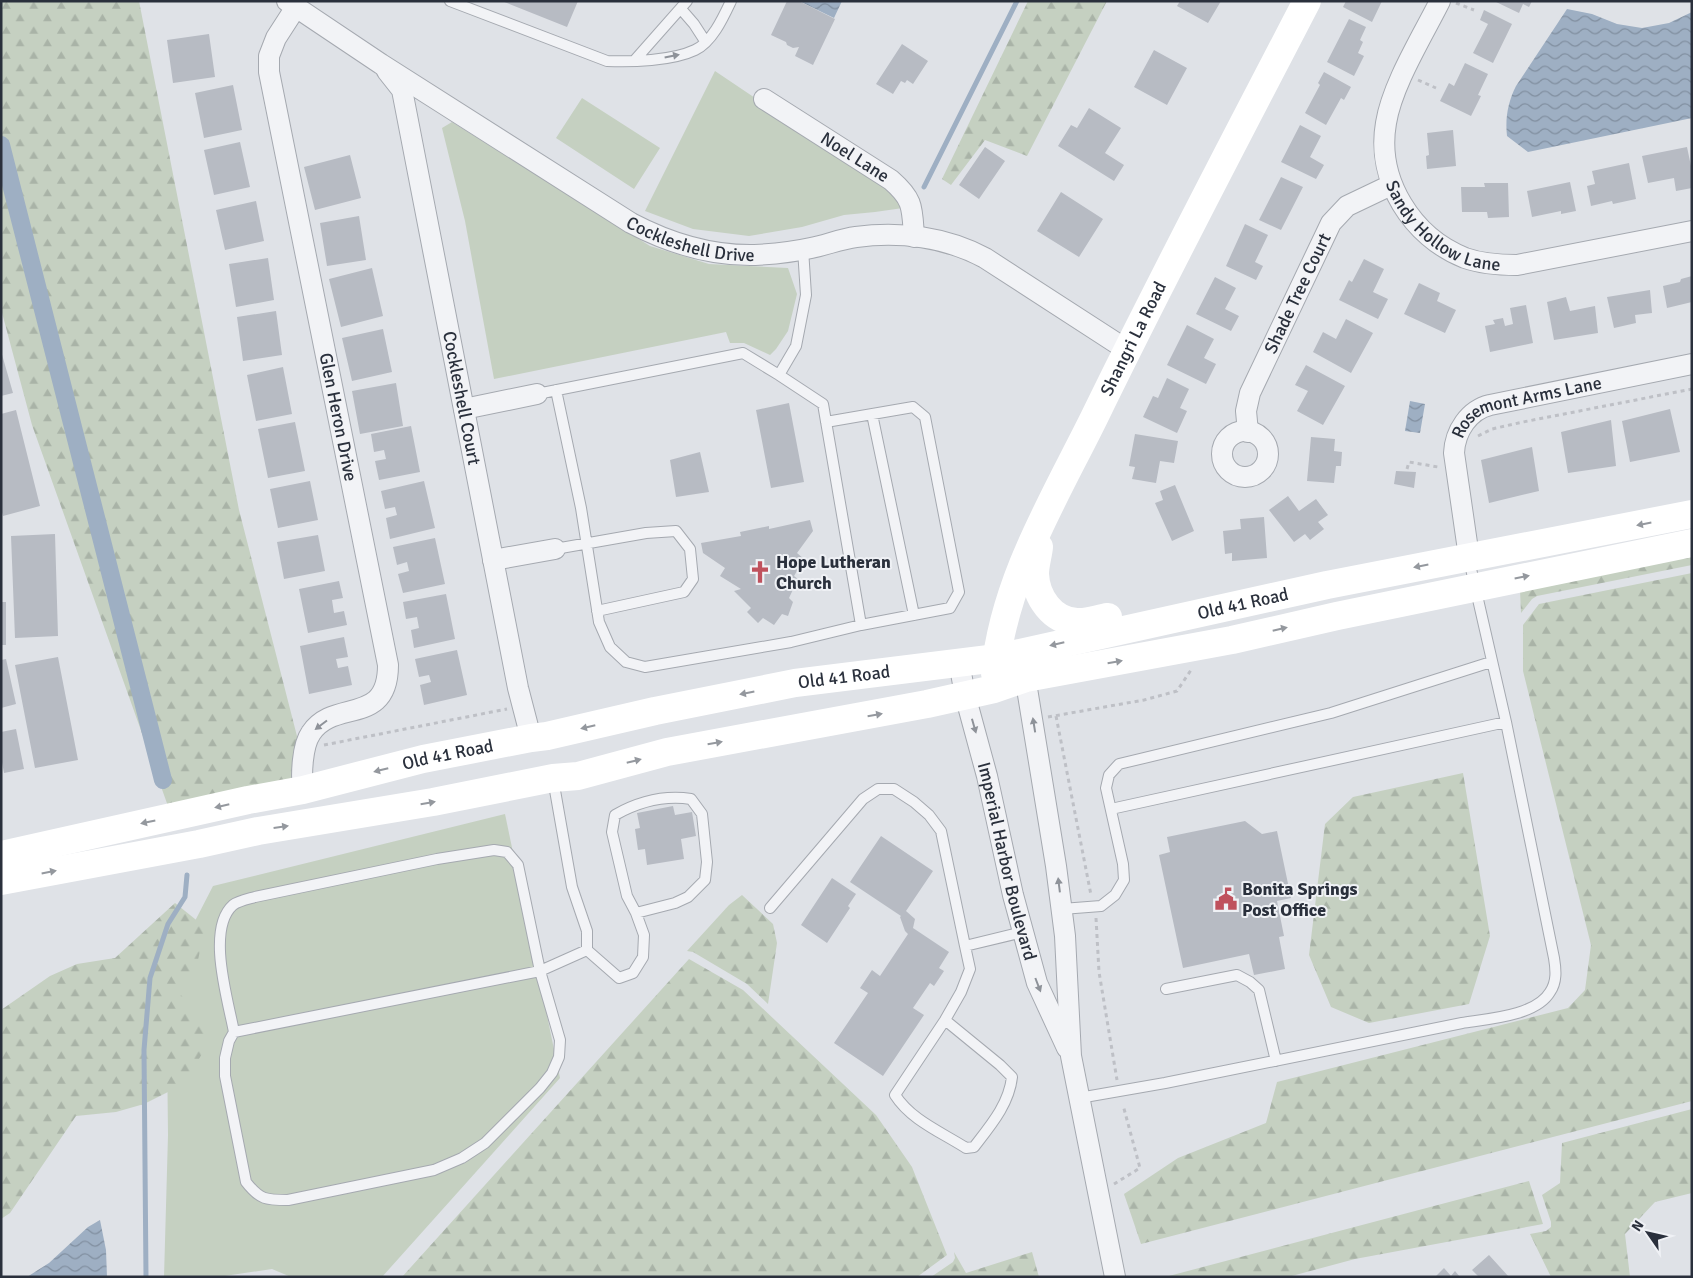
<svg xmlns="http://www.w3.org/2000/svg" width="1693" height="1278" viewBox="0 0 1693 1278" font-family="Signika,sans-serif">
  <defs>
    <pattern id="forest-firs" width="22" height="20" patternUnits="userSpaceOnUse" patternTransform="scale(1.25)"><rect width="22" height="20" fill="#c5d0c1"/><path d="M5 1l3.5 6h-7zM16 11l3.5 6h-7z" fill="#a9b3a7"/></pattern>
    <pattern id="water-waves" width="16" height="10" patternUnits="userSpaceOnUse" patternTransform="scale(1.25)"><rect width="16" height="10" fill="#9eafc3"/><path d="M0 5q4-4 8 0t8 0" fill="none" stroke="#818fa0"/></pattern>
  </defs>
  <rect width="100%" height="100%" fill="#dfe2e7"/>
  <path fill="#c5d0c1" d="M715,71L899,195L903,208L875,212L844,215L802,227L749,236L693,229L645,211Z
    M582,98L660,148L634,189L556,138Z
    M452,122L650,246L709,264L788,268L797,294L788,331L776,349L770,355L744,343H730L726,332L494,379L465,221L442,128Z
    M505,814L560,1078L382,1277H291L272,1269L218,1277H164L168,1135L167,1046L178,954L213,886Z"/>
  <path fill="url(#forest-firs)" d="M1,1H139L239,510L308,779L169,809L32,425L1,309Z
    M1028,1H1107L1027,156L985,140L951,185L942,179Z
    M1692,553V565L1537,596L1532,599L1521,613L1520,590Z
    M1692,573V1101L1141,1244L1124,1194L1178,1158L1266,1123L1277,1082L1568,1008L1585,990L1591,945L1523,671V625L1539,604Z
    M1463,773L1490,936L1469,1004L1369,1023L1331,1007L1309,955L1325,824L1353,797Z
    M742,895L773,924L777,943L768,1004L747,984L693,952L687,951L729,905Z
    M175,903L205,927L198,960L180,994L215,1032L184,1084L144,1104L116,1112L76,1116L10,1213L1,1219V1010L50,976L77,964L115,958Z
    M689,959L743,990L876,1115L912,1167L947,1255L917,1277H402Z
    M1692,1109V1193L1655,1202L1625,1234L1630,1277H1551L1530,1234L1546,1231L1551,1227V1222L1542,1195L1560,1183L1562,1143Z
    M1529,1181L1543,1224L1355,1259L1288,1277H1165Z
    M954,1252L966,1273L1032,1252L1039,1277H931L953,1262L955,1258Z"/>
  <path fill="url(#water-waves)" d="M799,1H842L834,18Z
    M1567,9L1592,14L1617,24L1642,28L1669,23L1692,12V118L1528,152L1507,136C1505,118 1508,102 1516,86Z
    M1410,401L1425,404L1420,433L1405,431Z
    M100,1220L106,1250L107,1277H27L49,1263L88,1227Z"/>
  <g fill="none" stroke-linecap="round" stroke-linejoin="round">
    <path stroke="#9eafc3" stroke-width="5" d="M924,187L1017,1
      M146,1277L144,1050L150,978L168,924L185,897L187,875"/>
    <path stroke="#9eafc3" stroke-width="18" d="M1,145L163,780"/>
  </g>
  <path fill="#b7bbc3" d="M502,1H578L567,27Z
    M787,1H799L835,19L813,65L795,56L799,47L793,48L787,45L786,42L771,35Z
    M1180,1H1221L1208,23L1177,6Z
    M1346,1H1382L1372,22L1343,7Z
    M1494,1H1532L1529,7L1523,4L1519,13Z
    M1484,10L1512,24L1493,63L1473,53L1488,24L1480,20Z
    M1349,19L1366,27L1360,40L1363,42L1358,53L1364,56L1354,76L1327,62Z
    M209,34L215,77L173,83L167,40Z
    M902,44L928,61L913,84L907,80L905,83L901,81L893,94L876,84Z
    M1154,50L1187,68L1167,105L1134,87Z
    M1465,63L1488,74L1478,95L1481,96L1471,116L1440,101L1449,83L1454,86Z
    M1324,72L1351,87L1344,100L1341,98L1326,125L1305,113L1320,85L1318,83Z
    M233,85L242,130L204,138L195,93Z
    M1089,108L1121,128L1105,153L1124,165L1114,181L1058,146L1071,125L1077,128Z
    M1300,125L1321,136L1310,157L1324,165L1316,179L1281,162Z
    M1453,130L1456,166L1427,169L1426,156L1429,155L1427,133Z
    M240,142L250,187L214,195L204,150Z
    M985,147L1005,161L979,199L959,185Z
    M1687,147L1692,171V188L1676,191L1674,178L1648,183L1642,156Z
    M350,155L361,198L315,210L304,167Z
    M1629,163L1636,199L1613,204L1612,201L1591,206L1587,186L1595,184L1592,171Z
    M1281,177L1303,187L1281,230L1259,220Z
    M1570,182L1576,211L1561,214V211L1532,217L1527,191Z
    M1484,183H1508L1509,217L1488,218L1487,212H1462L1461,187H1485Z
    M1061,192L1103,219L1079,257L1037,231Z
    M256,201L264,241L225,250L216,210Z
    M359,216L366,260L327,266L320,223Z
    M1245,224L1268,235L1255,262L1263,266L1256,280L1226,266Z
    M268,258L274,300L236,307L229,264Z
    M1364,259L1384,269L1373,292L1388,299L1378,319L1339,300L1349,280L1352,282Z
    M372,268L383,316L341,327L329,279Z
    M1692,276V302L1667,308L1663,286L1680,282L1681,279Z
    M1215,277L1236,288L1225,309L1239,316L1231,331L1196,314Z
    M1419,283L1440,293L1437,301L1456,310L1445,333L1404,314Z
    M1650,290L1652,313L1635,315L1636,323L1614,328L1607,297Z
    M1566,297L1570,311L1595,306L1598,333L1554,340L1547,302Z
    M1526,305L1533,343L1490,352L1485,326L1495,324L1493,320L1503,318L1505,326L1513,324L1510,308Z
    M276,311L282,355L243,361L237,317Z
    M1346,319L1373,333L1351,373L1313,352L1323,332L1336,339Z
    M1187,325L1214,339L1204,358L1216,364L1206,384L1167,365Z
    M383,329L392,372L352,381L342,338Z
    M1,351L13,393L1,396Z
    M1306,365L1345,386L1323,425L1297,411L1308,391L1295,385Z
    M283,367L292,414L256,421L247,375Z
    M1167,378L1189,389L1180,408L1187,411L1177,433L1143,417L1153,396L1158,398Z
    M396,383L403,426L360,434L352,391Z
    M789,403L804,482L771,488L756,410Z
    M1670,409L1680,452L1630,462L1622,421Z
    M16,410L40,506L3,516L1,509V414Z
    M1611,420L1616,466L1568,473L1561,432Z
    M295,422L305,471L268,478L258,429Z
    M411,426L420,472L379,480L375,461L386,459L384,450L374,452L371,434Z
    M1135,434L1178,441L1174,463L1160,461L1156,483L1132,479L1135,467L1129,466Z
    M1311,437L1335,439L1334,451L1342,452L1341,466H1336L1334,483L1307,481Z
    M1532,447L1539,491L1489,503L1481,460Z
    M700,452L709,492L676,497L670,460Z
    M1396,471L1416,472L1414,488L1394,484Z
    M310,481L318,520L278,528L270,489Z
    M424,481L435,528L390,539L386,518L397,515L395,507L385,509L381,491Z
    M1175,485L1194,531L1172,541L1155,503L1163,500L1160,491Z
    M1288,496L1299,511L1316,499L1328,515L1318,522L1324,529L1310,540L1305,534L1294,542L1269,510Z
    M1264,517L1267,558L1232,561V553L1225,554L1223,531L1241,529L1240,519Z
    M810,520L813,531L797,553L804,559L794,576L798,579L789,598L793,602L788,616L782,614L774,625L763,618L758,623L747,612L751,608L734,591L741,589L720,576L725,568L703,553L701,543L741,536L740,532L769,526V529Z
    M55,534L58,636L15,638L11,536Z
    M318,535L325,571L284,579L277,542Z
    M435,538L445,584L403,593L398,574L409,571L407,562L397,565L393,547Z
    M339,581L343,598L332,600L334,613L344,611L347,625L308,633L299,589Z
    M446,594L455,639L414,648L411,630L419,628L417,617L406,619L403,602Z
    M1,602H6V645H1Z
    M344,637L348,657L336,659L338,668L348,666L352,685L309,694L300,646Z
    M457,650L467,695L424,705L420,685L431,682L429,675L419,677L415,659Z
    M58,657L78,760L35,768L15,665Z
    M6,659L16,704L1,708V660Z
    M16,729L24,769L4,773L1,757V732Z
    M673,806L675,815L692,812L696,836L681,839L684,859L647,865L645,849L638,850L635,829L640,828L637,813Z
    M1245,821L1262,834L1277,831L1291,898L1277,901L1284,936L1279,937L1285,969L1254,975L1249,954L1183,968L1159,855L1170,852L1167,837Z
    M881,836L933,871L906,911L915,919L913,928L949,952L939,968L944,971L934,986L930,983L913,1008L924,1015L883,1076L834,1043L868,993L860,988L872,970L880,976L908,934L905,931L900,917L901,916L850,882Z
    M832,878L856,894L848,906L850,908L827,943L801,925Z
    M1489,1255L1509,1277H1479L1472,1270Z
    M1444,1268L1451,1276L1455,1271L1460,1277H1435Z"/>
  <g fill="none" stroke-linecap="round" stroke-linejoin="round">
    <defs>
      <path id="lane" d="M450,1L607,61C631,62 672,61 695,50C712,42 723,18 731,1
        M681,9L694,24L705,41
        M634,61L687,1
        M556,390L581,508L599,622L610,647L626,662L645,667L791,642L861,625L823,404L779,375
        M537,394L743,353L779,375L796,346L806,295L803,249
        M872,414L914,615
        M826,422L913,407L925,417L959,592L950,608L861,625
        M555,549L646,533L676,531L690,549L693,579L684,592L597,611
        M553,779L572,887L587,931V950L619,978L633,973L643,957L644,935L636,913L627,896L612,832L615,815C638,802 664,795 691,799L702,814L707,862L705,880L688,897L675,903L636,913
        M1111,809L1506,722
        M770,908L863,799L878,789H894L914,802L929,815L941,831L965,946L1023,932
        M1062,909L1101,906L1115,895L1124,880L1123,864L1106,788L1109,775L1119,764L1331,713L1491,662
        M1166,989L1237,975L1250,982L1259,990L1276,1061
        M945,1020L1000,1065L1012,1077C1009,1104 991,1125 974,1147L966,1148C941,1132 911,1120 895,1095L945,1020L961,992L970,969L965,946
        M234,1032L540,971L560,1040L559,1057L552,1073L540,1088L485,1143L462,1158L434,1170L288,1200C266,1200 260,1200 246,1182L225,1076V1058L229,1041L234,1032C228,1000 206,929 233,905C238,901 248,899 255,897L437,859L494,850L507,852L518,865L540,971L587,950
        M1079,1098L1165,1083L1462,1023C1487,1019 1536,1016 1550,992C1557,982 1556,970 1554,958L1506,722L1469,560"/>
      <g id="street">
        <path id="s1" d="M287,1L381,64L631,223C669,243 711,256 755,255C773,254 793,252 811,248C826,245 841,239 856,237C900,231 946,237 985,258L1127,350"/>
        <path id="s2" d="M1440,1C1422,37 1392,85 1386,123C1376,180 1412,237 1465,258C1482,264 1499,265 1517,265L1692,231"/>
        <path id="s3" d="M296,7L276,38L269,56V72L388,665C388,727 334,698 311,733C302,746 301,775 303,790"/>
        <path id="s4" d="M387,71L402,90L518,688L531,738"/>
        <path id="s5" d="M764,99L891,180C914,200 912,208 914,237"/>
        <path d="M464,409L537,394"/>
        <circle cx="1245" cy="454" r="23"/>
        <path id="s6" d="M1248,432L1246,411L1250,393L1331,223L1347,206L1391,185"/>
        <path id="s7" d="M1469,557L1454,453C1455,431 1469,410 1490,405L1692,364"/>
        <path d="M493,560L555,549"/>
        <path id="s8" d="M959,662L965,695L987,776L1013,895L1037,983L1067,1048"/>
        <path d="M1023,664L1056,866L1065,936L1071,1056L1115,1277"/>
      </g>
    </defs>
    <use href="#lane" stroke="#a5a9b0" stroke-width="12"/>
    <use href="#street" stroke="#a5a9b0" stroke-width="22"/>
    <path stroke="#bec0c6" stroke-width="3" stroke-dasharray="4 4" stroke-linecap="butt" d="M1456,3L1474,10
      M1418,80L1436,88
      M1478,436L1492,429L1523,422L1692,389
      M1407,469L1409,462L1438,467
      M1056,716L1091,895
      M1048,717L1144,700L1177,691L1191,670
      M324,745L507,709
      M1096,918L1099,972L1117,1080
      M1114,1184L1140,1168L1123,1105"/>
    <use href="#lane" stroke="#f2f3f6" stroke-width="10"/>
    <use href="#street" stroke="#f2f3f6" stroke-width="20"/>
    <g stroke="#fff" stroke-width="28">
      <path d="M1039,547C1038,556 1035,565 1035,574C1036,597 1052,621 1077,622C1087,623 1099,618 1108,617"/>
      <path id="s9" d="M995,673C1003,582 1054,499 1094,418C1162,278 1235,140 1307,1"/>
      <path id="s10" d="M1,855L248,800L303,790L423,759L531,738L547,736L655,711L795,683L997,658L1327,585L1692,514"/>
      <path d="M1,881L199,844L258,831L433,802L553,778L578,776L667,752L927,704L994,689L1026,678L1232,640L1337,616L1692,543"/>
    </g>
  </g>
  <defs><path id="oneway-solid" d="M-6-.8H1V-3.2L6.5 0L1 3.2V.8H-6Z" transform="scale(1.25)"/></defs>
  <g fill="#8e9299">
    <use href="#oneway-solid" transform="translate(672 56) rotate(-11)"/>
    <use href="#oneway-solid" transform="translate(321 725) rotate(143)"/>
    <use href="#oneway-solid" transform="translate(1034 725) rotate(-99)"/>
    <use href="#oneway-solid" transform="translate(974 726) rotate(74)"/>
    <use href="#oneway-solid" transform="translate(1059 885) rotate(-97)"/>
    <use href="#oneway-solid" transform="translate(1038 985) rotate(69)"/>
  </g>
  <g fill="#94989e">
    <use href="#oneway-solid" transform="translate(1644 524) rotate(169)"/>
    <use href="#oneway-solid" transform="translate(1421 566) rotate(169)"/>
    <use href="#oneway-solid" transform="translate(1522 577) rotate(-11)"/>
    <use href="#oneway-solid" transform="translate(1280 629) rotate(-13)"/>
    <use href="#oneway-solid" transform="translate(1057 644) rotate(167)"/>
    <use href="#oneway-solid" transform="translate(1115 662) rotate(-10)"/>
    <use href="#oneway-solid" transform="translate(747 693) rotate(169)"/>
    <use href="#oneway-solid" transform="translate(875 715) rotate(-10)"/>
    <use href="#oneway-solid" transform="translate(588 727) rotate(167)"/>
    <use href="#oneway-solid" transform="translate(715 743) rotate(-10)"/>
    <use href="#oneway-solid" transform="translate(634 761) rotate(-14)"/>
    <use href="#oneway-solid" transform="translate(381 770) rotate(166)"/>
    <use href="#oneway-solid" transform="translate(428 803) rotate(-10)"/>
    <use href="#oneway-solid" transform="translate(222 806) rotate(167)"/>
    <use href="#oneway-solid" transform="translate(148 822) rotate(168)"/>
    <use href="#oneway-solid" transform="translate(281 827) rotate(-8)"/>
    <use href="#oneway-solid" transform="translate(49 872) rotate(-11)"/>
  </g>
  <defs>
    <symbol id="church-bare" viewBox="-9 -9 18 18"><path d="M-1.2-6h2.4v3.5h3.3v2.4h-3.3V6h-2.4V-.1h-3.3v-2.4h3.3Z" fill="#bf515d" stroke="#eff1f5" stroke-width="2.5" paint-order="stroke"/></symbol>
    <symbol id="civic-bare" viewBox="-9 -9 18 18"><path d="M-.6-6.5H3V-4.5H.6V-3L4-1V1h2V6H-6V1h2V-1L-.6-3ZM-1.2 2.5V6h2.4V2.5Z" fill="#bf515d" stroke="#eff1f5" stroke-width="2.5" paint-order="stroke"/></symbol>
  </defs>
  <g fill-rule="evenodd">
    <use href="#church-bare" x="744" y="556" width="32" height="32"/>
    <use href="#civic-bare" x="1210" y="883" width="32" height="32"/>
  </g>
  <g text-anchor="middle" dominant-baseline="central" stroke-width="4" stroke-linejoin="round" paint-order="stroke">
    <g font-size="18" fill="#2a303c" stroke="#eff1f5">
      <text stroke="none"><textPath href="#s5" startOffset="108">Noel Lane</textPath></text>
      <text stroke="none"><textPath href="#s2" startOffset="266">Sandy Hollow Lane</textPath></text>
      <text stroke="none"><textPath href="#s1" startOffset="472">Cockleshell Drive</textPath></text>
      <text stroke="none"><textPath href="#s6" startOffset="150">Shade Tree Court</textPath></text>
      <text stroke="none"><textPath href="#s9" startOffset="364">Shangri La Road</textPath></text>
      <text stroke="none"><textPath href="#s4" startOffset="338">Cockleshell Court</textPath></text>
      <text stroke="none"><textPath href="#s7" startOffset="202">Rosemont Arms Lane</textPath></text>
      <text stroke="none"><textPath href="#s3" startOffset="424">Glen Heron Drive</textPath></text>
      <text stroke="none"><textPath href="#s10" startOffset="1268">Old 41 Road</textPath></text>
      <text stroke="none"><textPath href="#s10" startOffset="862">Old 41 Road</textPath></text>
      <text stroke="none"><textPath href="#s10" startOffset="458">Old 41 Road</textPath></text>
      <text stroke="none"><textPath href="#s8" startOffset="205">Imperial Harbor Boulevard</textPath></text>
    </g>
    <g font-size="18" font-weight="bold" fill="#2a303c" stroke="#eff1f5" text-anchor="start">
      <text x="776" y="562">Hope Lutheran<tspan x="776" dy="21">Church</tspan></text>
      <text x="1242" y="889">Bonita Springs<tspan x="1242" dy="21">Post Office</tspan></text>
    </g>
  </g>
  <rect width="1693" height="1278" fill="none" stroke="#2a303c" stroke-width="5"/>
  <g transform="translate(1648 1233) rotate(304)" stroke="#eff1f5" stroke-width="4" paint-order="stroke">
  <path d="M0-4L9 19L0 12L-9 19Z" fill="#2a303c"/>
  <text y="-8" font-size="14" font-weight="bold" text-anchor="middle" fill="#2a303c">N</text>
  </g>
</svg>
